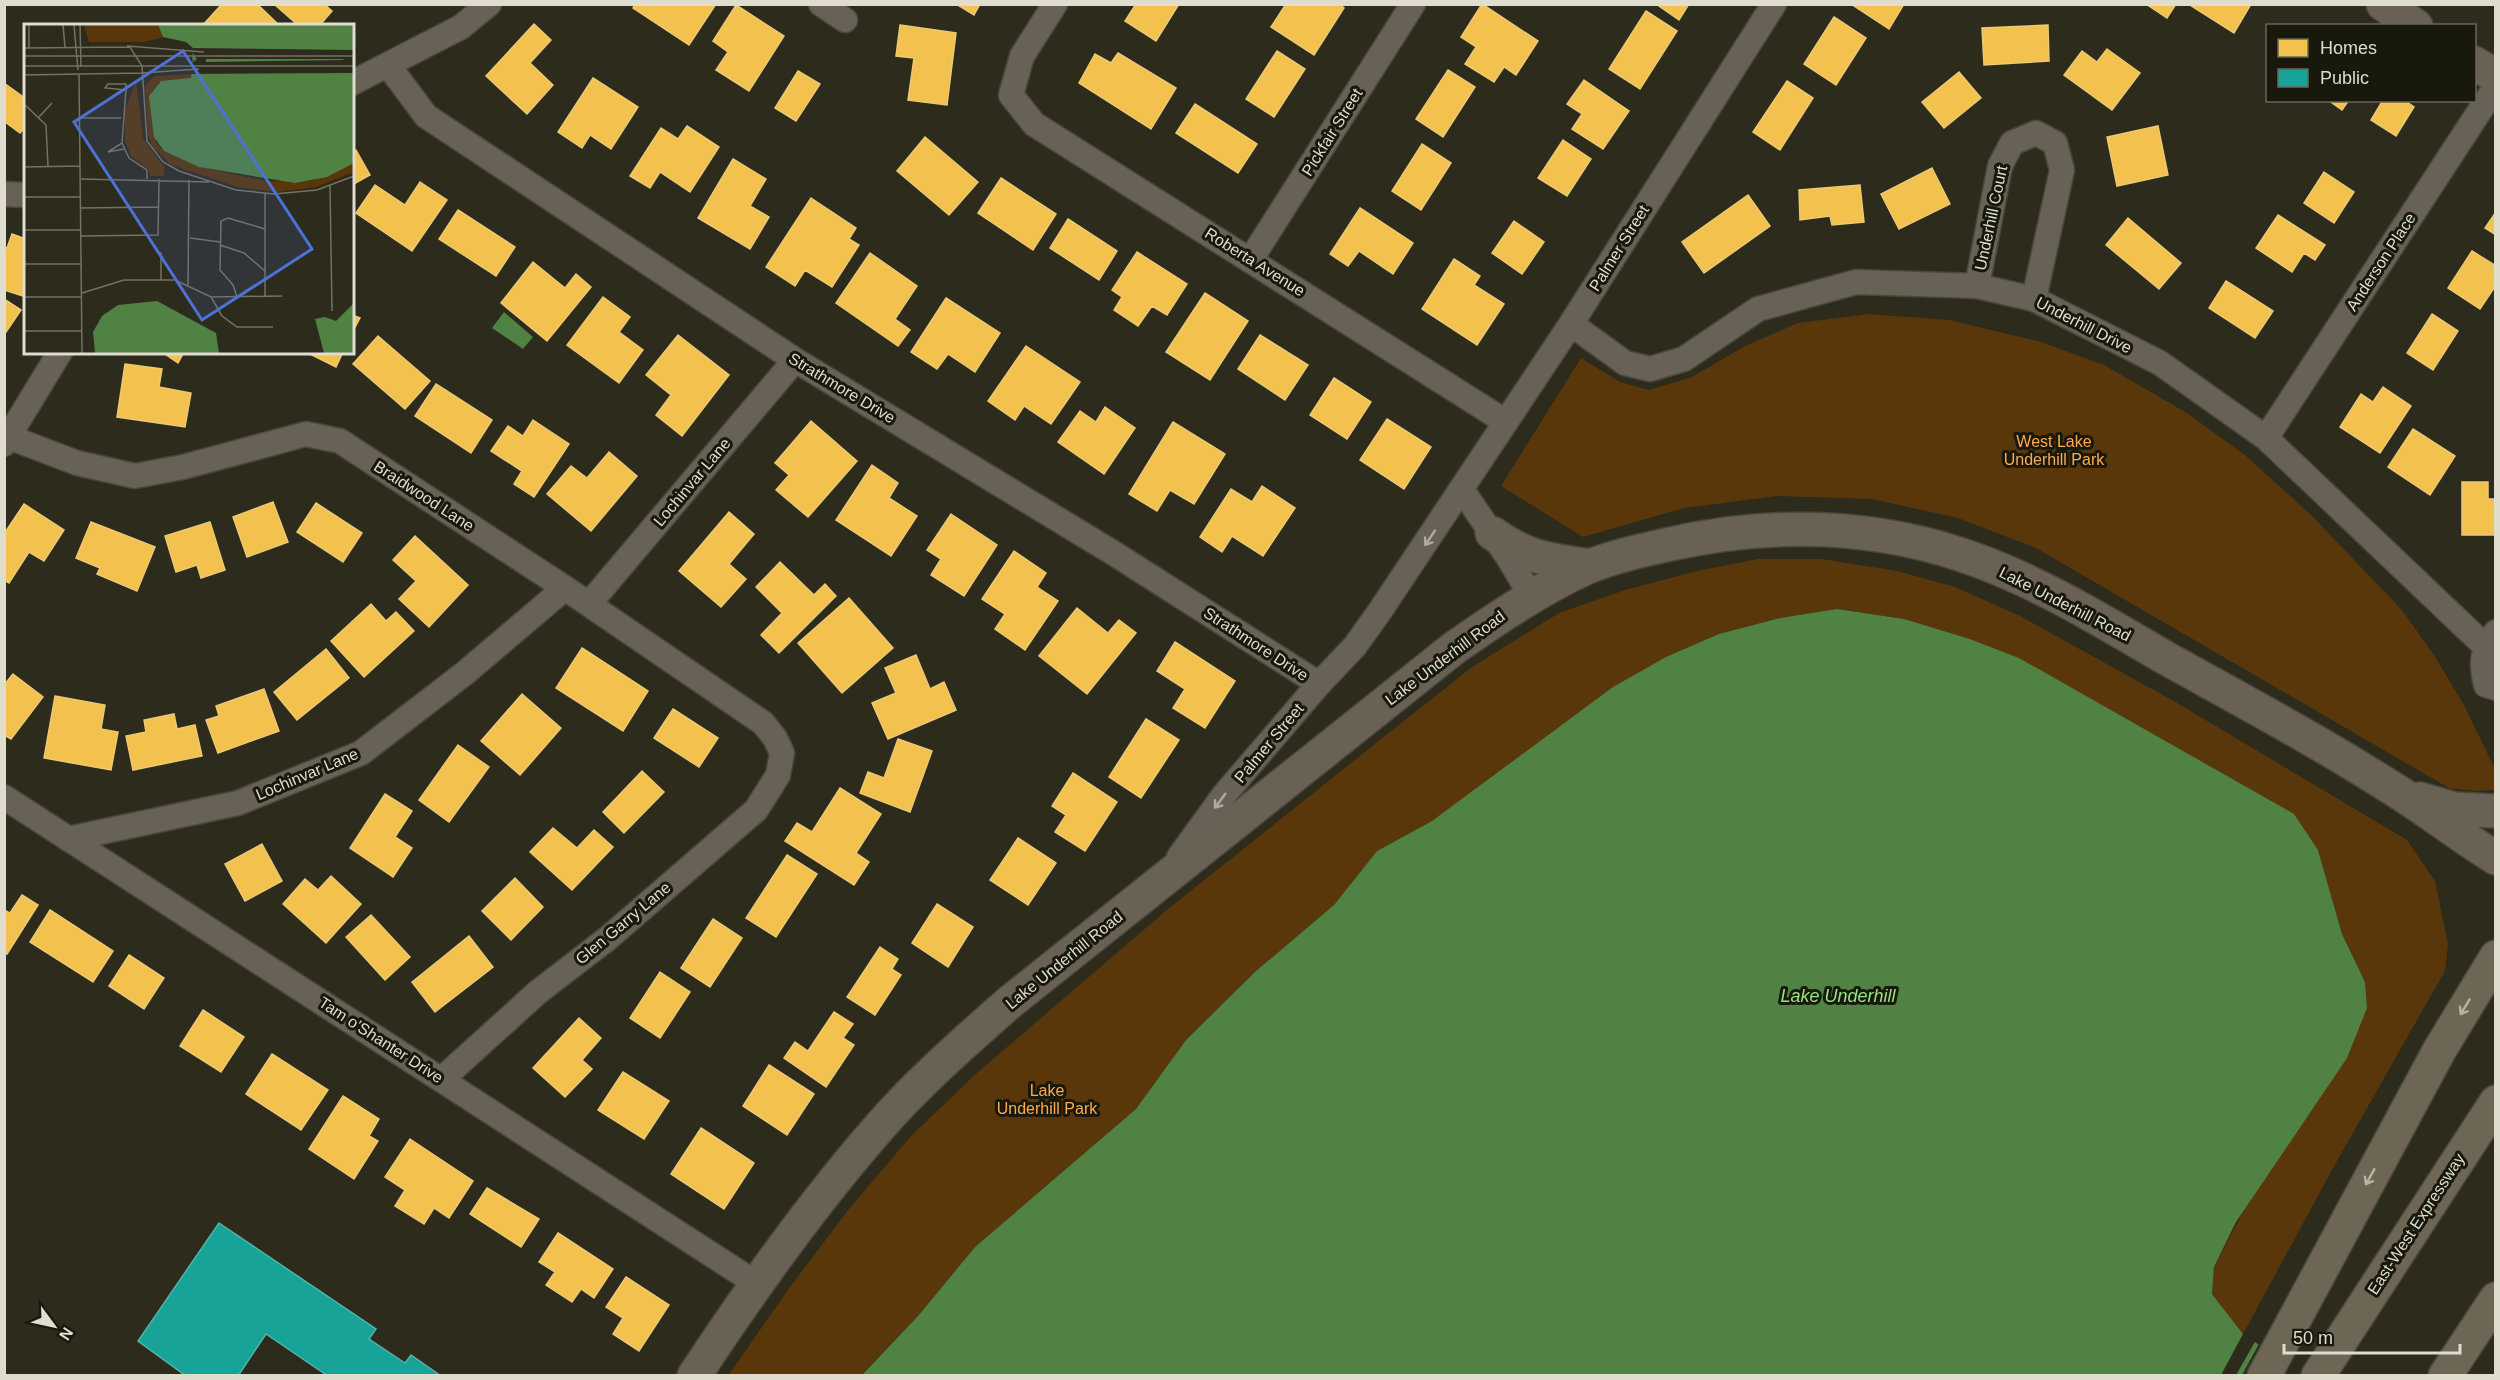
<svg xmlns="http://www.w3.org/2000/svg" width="2500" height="1380" viewBox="0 0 2500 1380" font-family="Helvetica,sans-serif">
  <rect width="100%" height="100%" fill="#2d2b1c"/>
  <path fill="#59370b" d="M1869,314L1949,320L2041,342L2104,365L2187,413L2246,456L2312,516L2402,610L2434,655L2464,705L2495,769V790L2476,791L2449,788L2036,548L1958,518L1872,499L1777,496L1684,508L1583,537L1501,486L1581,358L1620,382L1649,390L1692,377L1745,346L1798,323Z
    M1758,559H1822L1897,571L1955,587L2020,616L2172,700L2407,840L2435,881L2448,944L2445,971L2338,1159L2243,1334L2212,1294L2214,1267L2365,982L2342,934L2318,850L2019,658L1970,639L1904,619L1837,609L1780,618L1719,634L1432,821L1377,851L1334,905L1256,971L1186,1040L1136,1109L975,1247L918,1316L861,1375L728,1376L790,1287L849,1209L911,1136L978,1072L1168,909L1361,755L1472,667L1559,613L1625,590L1697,571Z"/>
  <path fill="#508243" d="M504,312L533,337L523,349L492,328Z
    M1837,609L1904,619L1970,639L2019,658L2294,814L2318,850L2342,934L2365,982L2367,1008L2347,1058L2236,1222L2214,1267L2212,1294L2243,1334L2304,1375L861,1376L918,1316L975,1247L1136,1109L1186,1040L1256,971L1334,905L1377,851L1432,821L1613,687L1666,657L1719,634L1780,618Z"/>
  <path fill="#2d2b1c" d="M2244,1332L2256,1340L2236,1375H2221Z
    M2260,1342L2306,1373L2307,1376L2242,1375Z"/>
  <path fill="#f2c14e" stroke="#ecc974" stroke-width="1.5" d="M222,4H257L280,26H202Z
    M274,4H324L332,11L319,26H299Z
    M635,4H716L689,45L633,8Z
    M956,4H980L974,15Z
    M1136,4H1179L1156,41L1125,21Z
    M1286,4H1339L1344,8L1314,55L1271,27Z
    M1482,4L1538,41L1516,75L1504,67L1494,82L1465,64L1476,47L1461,37Z
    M1656,4H1689L1679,20Z
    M1851,4H1904L1889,29Z
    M2146,4H2176L2167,18Z
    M2251,4L2234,33L2190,5V4Z
    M736,5L784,36L749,91L716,70L728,52L713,41Z
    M1646,11L1677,31L1640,89L1609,69Z
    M1834,17L1866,38L1836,85L1804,64Z
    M534,24L551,40L530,63L553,85L527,114L486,76Z
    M900,25L956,33L947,105L908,100L914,58L896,56Z
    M2048,25L2049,61L1984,65L1982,28Z
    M2107,49L2140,73L2112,110L2064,75L2082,51L2097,62Z
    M1277,51L1305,69L1274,117L1246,99Z
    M1118,53L1176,88L1151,129L1079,83L1095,54L1111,63Z
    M1448,70L1475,87L1443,137L1416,119Z
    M798,71L820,84L796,121L775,108Z
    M1959,72L1981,98L1944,128L1922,102Z
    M593,78L638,107L611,149L590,135L582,148L558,132Z
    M1584,80L1629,111L1603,149L1572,129L1582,114L1567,104Z
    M1787,81L1813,98L1780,150L1753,132Z
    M4,83L26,99V126L20,133L4,121Z
    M2328,100H2349L2342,110Z
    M2383,100H2404L2414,107L2396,136L2371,120Z
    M1195,104L1257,144L1238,173L1176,133Z
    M687,126L719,147L690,192L660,172L650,188L630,176L661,128L678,139Z
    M2158,126L2168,175L2117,186L2107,137Z
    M925,137L978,182L949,215L897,171Z
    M1563,140L1591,159L1567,196L1538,178Z
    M1422,144L1451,163L1421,210L1392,191Z
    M356,150L370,175L352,185V152Z
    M733,159L766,179L750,206L769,217L750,249L698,218Z
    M1932,168L1950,204L1899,229L1881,194Z
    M2324,172L2354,192L2334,223L2304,203Z
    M1001,178L1056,214L1033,250L978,213Z
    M420,182L447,200L412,251L356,213L375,185L405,205Z
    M1860,185L1864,222L1832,225L1830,216L1800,220L1799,190Z
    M1748,195L1770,226L1704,273L1682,242Z
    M811,198L856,228L849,239L859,245L832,287L805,270L795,286L766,267Z
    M1360,208L1413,243L1393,274L1359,251L1348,266L1330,254Z
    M458,210L515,247L496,276L439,239Z
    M2496,212V235L2485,228Z
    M2278,215L2325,245L2315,260L2304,253L2292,272L2256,248Z
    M2128,218L2181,263L2159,289L2106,245Z
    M1068,219L1117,251L1099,280L1050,248Z
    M1514,221L1544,242L1522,274L1492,253Z
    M12,234L26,239V297L4,290V247L7,248Z
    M2472,251L2496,266V285L2480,309L2448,288Z
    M1137,252L1187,284L1167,315L1152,306L1138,326L1114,310L1122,297L1112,290Z
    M870,253L917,286L895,319L910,330L898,346L836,303Z
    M1454,259L1480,276L1474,285L1504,304L1477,345L1422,309Z
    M533,262L565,288L576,274L591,287L547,341L501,303Z
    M2226,281L2273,311L2255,338L2209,308Z
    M1205,293L1248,321L1210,380L1166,352Z
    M603,297L630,317L619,332L643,350L619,383L567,345Z
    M946,298L1000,333L975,372L948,354L937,369L911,352Z
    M4,299L21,310L4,335Z
    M2432,314L2458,331L2433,370L2407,353Z
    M352,315L360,318L352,333Z
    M678,335L729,375L682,436L656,415L671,395L646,375Z
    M1260,335L1308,365L1285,400L1238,369Z
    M378,336L430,381L405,409L353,364Z
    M1026,346L1080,382L1051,424L1024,406L1015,420L988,401Z
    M162,352H184L178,363Z
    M306,352H343L336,367Z
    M125,364L162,369L159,387L191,393L185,427L117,417Z
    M1334,378L1371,402L1347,439L1310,415Z
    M436,384L492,420L471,453L415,416Z
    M2383,387L2411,406L2380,453L2340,427L2361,394L2373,402Z
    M1105,407L1135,428L1104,474L1058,442L1080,411L1096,422Z
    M1387,419L1431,447L1404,489L1360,460Z
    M533,420L569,444L534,497L514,484L522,471L491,451L508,426L523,436Z
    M811,421L857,461L808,517L776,490L789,475L775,463Z
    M1173,422L1225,454L1194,504L1170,490L1157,511L1129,494Z
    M2413,429L2455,456L2430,495L2388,467Z
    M609,452L637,476L591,531L547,494L571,466L587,478Z
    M872,465L898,483L889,498L917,516L891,556L836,520Z
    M2462,482H2488V499H2496V535H2462Z
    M1262,486L1295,508L1263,556L1232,536L1222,552L1200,537L1231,489L1252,502Z
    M273,502L288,542L247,557L233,517Z
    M316,503L362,533L343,562L297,532Z
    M24,504L64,530L44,561L29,552L9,583L4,580V534Z
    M729,512L754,534L729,564L746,579L721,607L679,571Z
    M951,514L997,545L964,596L931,575L941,559L927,550Z
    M91,522L155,547L137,591L97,574L100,568L76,558Z
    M210,522L225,570L201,578L197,565L176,572L165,536Z
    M415,536L468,585L429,627L399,599L416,581L393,560Z
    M1014,551L1046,573L1037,587L1058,601L1025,650L995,629L1005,614L982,599Z
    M780,562L814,595L825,584L836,596L779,653L761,635L782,613L756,587Z
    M849,598L893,648L842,693L798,643Z
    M371,604L386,621L396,612L414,631L364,677L331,641Z
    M1077,608L1108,633L1119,620L1136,633L1087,694L1039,656Z
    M1175,642L1235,681L1205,728L1173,708L1185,689L1157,671Z
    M582,648L648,691L623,731L556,688Z
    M326,649L349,678L297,720L274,692Z
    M916,655L930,689L944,682L956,710L888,739L872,703L896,693L885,668Z
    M13,674L43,697L11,739L4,735V685Z
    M264,689L279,731L218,753L206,720L219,716L216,706Z
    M522,694L561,728L520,775L481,741Z
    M55,696L105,705L101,729L118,732L111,770L44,758Z
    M673,709L718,738L699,767L654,738Z
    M174,714L177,729L195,725L202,756L133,770L126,736L146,732L144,720Z
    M1146,719L1179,740L1141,798L1109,777Z
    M898,739L932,751L910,812L860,793L868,772L884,778Z
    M458,745L489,767L449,822L419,800Z
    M642,771L664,792L624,833L603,812Z
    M1073,773L1117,802L1085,851L1055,832L1066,815L1052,806Z
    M840,788L881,814L856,853L869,862L854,885L785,841L797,823L812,832Z
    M385,794L412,811L395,837L412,848L393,877L350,848Z
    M553,828L577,848L594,830L613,847L572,890L530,852Z
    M1018,838L1056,863L1028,905L990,880Z
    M262,844L282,881L245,901L225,864Z
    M787,855L817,874L776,937L746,918Z
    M331,876L361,904L326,943L283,904L305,879L318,890Z
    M515,878L543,907L511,940L482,911Z
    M22,895L38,905L7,954L4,953V910L10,913Z
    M937,904L973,927L948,967L912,943Z
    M50,910L113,951L93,982L30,942Z
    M371,915L410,957L385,980L346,937Z
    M713,919L742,938L710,987L681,968Z
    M469,936L493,967L435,1012L412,982Z
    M880,947L898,959L892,969L901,975L875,1015L847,997Z
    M129,955L164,978L144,1009L109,986Z
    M660,972L690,992L660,1038L630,1018Z
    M203,1010L244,1037L221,1072L180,1046Z
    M834,1012L853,1024L843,1038L854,1045L826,1087L784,1058L795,1042L808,1051Z
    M579,1018L601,1038L582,1060L592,1069L565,1097L533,1068Z
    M272,1054L328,1090L301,1130L246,1094Z
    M769,1065L814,1094L787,1135L743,1106Z
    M623,1072L669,1101L644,1139L598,1110Z
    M343,1096L379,1119L369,1136L378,1141L354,1179L309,1149Z
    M701,1128L754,1163L724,1209L671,1174Z
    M410,1139L473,1181L449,1218L434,1208L424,1224L395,1206L405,1190L385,1177Z
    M487,1188L539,1219L521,1247L470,1214Z
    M558,1233L613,1269L594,1298L581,1289L572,1302L546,1285L555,1272L539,1262Z
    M626,1277L669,1305L639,1351L613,1334L623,1318L606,1307Z"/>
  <path fill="#17a398" stroke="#53b4a8" stroke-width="1.5" d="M219,1223L376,1329L369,1339L405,1363L411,1355L441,1376H328L266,1334L238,1376H186L138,1341Z"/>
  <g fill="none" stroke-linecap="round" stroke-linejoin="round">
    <defs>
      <path id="street" d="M821,4L845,20
        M1055,4L1022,56L1011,95L1034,124L1506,422
        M388,65L426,116L795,360L1115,554L1319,684
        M352,83L461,27L489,4
        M4,194L26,195
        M1251,259L1413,4
        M1977,286L2000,166L2012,143L2036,133L2055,143L2062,170L2034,299
        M1571,324L1625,363L1650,369L1684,359L1758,309L1856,282L1977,286L2034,299L2160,363L2266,438L2486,647
        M9,437L77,463L135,476L183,467L306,434L340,441L565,588L763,723L775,738L782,753L778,775L756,810L607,939L538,992L442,1079
        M2266,438L2496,86
        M4,444L60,352
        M1462,490L1508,557L1531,596
        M589,604L795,360
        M2496,632C2482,653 2480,661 2486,685L2496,688
        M4,797L757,1284
        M68,839L238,803L361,753L465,673L565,588
        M1179,857L1224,795L1319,684L1355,646L1380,611L1571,324L1774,4"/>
      <path id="secondary" d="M2383,4L2416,26
        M2474,63L2496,76
        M1492,533C1527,558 1549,560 1591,566
        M2420,799L2455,809L2496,811
        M694,1376C754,1285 818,1195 891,1114C928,1074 969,1038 1010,1002L1454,648C1497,618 1540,589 1588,567C1612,557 1639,551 1666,545C1770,521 1878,523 1979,561C2044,585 2104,622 2164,657C2241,700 2320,742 2395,790C2429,811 2461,837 2496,858"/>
      <path id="highway" d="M2264,1376L2439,1051L2496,957
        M2318,1376L2496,1102
        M2445,1376L2496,1299"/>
    </defs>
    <use href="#street" stroke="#48473a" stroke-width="27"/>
    <use href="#secondary" stroke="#48473a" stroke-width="36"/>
    <use href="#highway" stroke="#48473a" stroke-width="36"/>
    <use href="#street" stroke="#676156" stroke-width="24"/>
    <use href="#secondary" stroke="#696254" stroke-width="33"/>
    <use href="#highway" stroke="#6d6654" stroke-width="33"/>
  </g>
  <defs><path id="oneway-shaft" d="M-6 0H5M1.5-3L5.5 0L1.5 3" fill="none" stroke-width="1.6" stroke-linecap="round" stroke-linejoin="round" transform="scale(1.5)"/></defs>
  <g stroke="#aeab9e">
    <use href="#oneway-shaft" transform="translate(1430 538) rotate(124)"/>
    <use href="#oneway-shaft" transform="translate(1220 801) rotate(127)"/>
  </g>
  <g stroke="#b6b3a3">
    <use href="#oneway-shaft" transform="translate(2465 1007) rotate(121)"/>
    <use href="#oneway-shaft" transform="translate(2370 1177) rotate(119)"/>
  </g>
  <g text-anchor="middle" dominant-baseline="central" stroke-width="6" stroke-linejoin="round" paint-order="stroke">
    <g font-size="16" fill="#deddce" stroke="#19180c">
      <text transform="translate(1332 132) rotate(-58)">Pickfair Street</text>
      <text transform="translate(1991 218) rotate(-78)">Underhill Court</text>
      <text transform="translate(1619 248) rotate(-58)">Palmer Street</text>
      <text transform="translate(1255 262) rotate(32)">Roberta Avenue</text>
      <text transform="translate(2381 262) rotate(-57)">Anderson Place</text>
      <text transform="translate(2084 325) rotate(27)">Underhill Drive</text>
      <text transform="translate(842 388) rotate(31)">Strathmore Drive</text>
      <text transform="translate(692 482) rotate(-50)">Lochinvar Lane</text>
      <text transform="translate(424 496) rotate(33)">Braidwood Lane</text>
      <text transform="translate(2065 604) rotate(27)">Lake Underhill Road</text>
      <text transform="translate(1256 644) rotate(33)">Strathmore Drive</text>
      <text transform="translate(1445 658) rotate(-37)">Lake Underhill Road</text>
      <text transform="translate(1269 743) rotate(-50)">Palmer Street</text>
      <text transform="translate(307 774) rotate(-23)">Lochinvar Lane</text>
      <text transform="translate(623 923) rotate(-40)">Glen Garry Lane</text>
      <text transform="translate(1064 960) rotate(-39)">Lake Underhill Road</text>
      <text transform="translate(381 1040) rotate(33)">Tam o'Shanter Drive</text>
      <text transform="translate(2416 1224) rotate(-57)">East-West Expressway</text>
    </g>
    <g font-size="16" fill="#ffaa4e" stroke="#19180c">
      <text x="2054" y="441">West Lake<tspan x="2054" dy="18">Underhill Park</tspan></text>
      <text x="1047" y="1090">Lake<tspan x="1047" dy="18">Underhill Park</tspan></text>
    </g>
    <g font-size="18" font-style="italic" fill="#97e488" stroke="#19180c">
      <text x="1838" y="996">Lake Underhill</text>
    </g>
  </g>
  <g transform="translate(24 24)">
    <rect width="330" height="330" fill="#2d2b1c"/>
    <path d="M60,1H134L139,13L121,18H65ZM169,50L165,55L135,58L127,69L132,119L140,127L175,143L243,157H287L330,139V148L292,163L253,168L213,163L147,141L129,123L124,111L121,62L130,52ZM112,57L119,114L140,143V152H126L125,145L107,132L101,117V86Z" fill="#59370b"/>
    <path d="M134,1H330V139L303,153L271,159L175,143L140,127L130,113L125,72L137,57L167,54L169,24L162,18L139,13ZM133,277L192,309L195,329H71L69,308L78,292L94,281ZM330,279V329H300L291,295L301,293L312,297Z" fill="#508243"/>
    <path d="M166,24L330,26V49L166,50V38L173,37L166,36H173ZM182,35H319L320,36L182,38Z" fill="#2d2b1c" fill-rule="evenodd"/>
    <path fill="none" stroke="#747263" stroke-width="1.5" d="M5,1V24M39,1L41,23M50,1L54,46M56,1L57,43M103,22L180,28M0,24L106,23L118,42L123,117L139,138L155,147L212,166L250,170L293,166L330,152M0,32H330M0,42H330M118,49L175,45M55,50L58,329M0,51L118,49M102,60V66L81,64L84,60ZM102,66L98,119L105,134L123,146V155M0,80L22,101L24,142M14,94L28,79M56,94H97M98,119L84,128L100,125M0,143L56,142M57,155L185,158M306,162L308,287M0,173H57M57,184L135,183M0,206H57M57,212L134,211L135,155M166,214L196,218M196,221L220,229L241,247M137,228V256M0,240H58M151,256L187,273L258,272M164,262L165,156M58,269L100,256H150M241,272V170M0,273H58M187,273L198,292L213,303H249M213,273L209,261L196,246L197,197L204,194L241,205M0,307H58"/>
    <path fill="#4d72d6" fill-opacity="0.15" stroke="#4d72d6" stroke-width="3" d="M159,27L288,225L178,296L50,98Z"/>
    <rect width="330" height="330" fill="none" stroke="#deddce" stroke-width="3"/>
  </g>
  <rect width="2500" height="1380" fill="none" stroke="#deddce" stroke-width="12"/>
  <rect x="2266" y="24" width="210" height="78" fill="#19180c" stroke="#68675a" stroke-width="1.5"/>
  <rect x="2278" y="39" width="30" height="18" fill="#f2c14e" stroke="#68675a" stroke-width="1.5"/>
  <text x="2320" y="54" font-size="18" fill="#deddce">Homes</text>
  <rect x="2278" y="69" width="30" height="18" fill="#17a398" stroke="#68675a" stroke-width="1.5"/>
  <text x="2320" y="84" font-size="18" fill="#deddce">Public</text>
  <g transform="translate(54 1326) rotate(123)" stroke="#19180c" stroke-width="4.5" paint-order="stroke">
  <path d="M0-4.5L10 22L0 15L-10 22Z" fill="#deddce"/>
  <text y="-9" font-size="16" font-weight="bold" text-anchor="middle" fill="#deddce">N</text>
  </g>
  <path d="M2284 1344v9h176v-9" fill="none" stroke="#deddce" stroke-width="3"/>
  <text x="2293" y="1344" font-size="18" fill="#deddce" stroke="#19180c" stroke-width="4.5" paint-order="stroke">50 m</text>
</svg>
